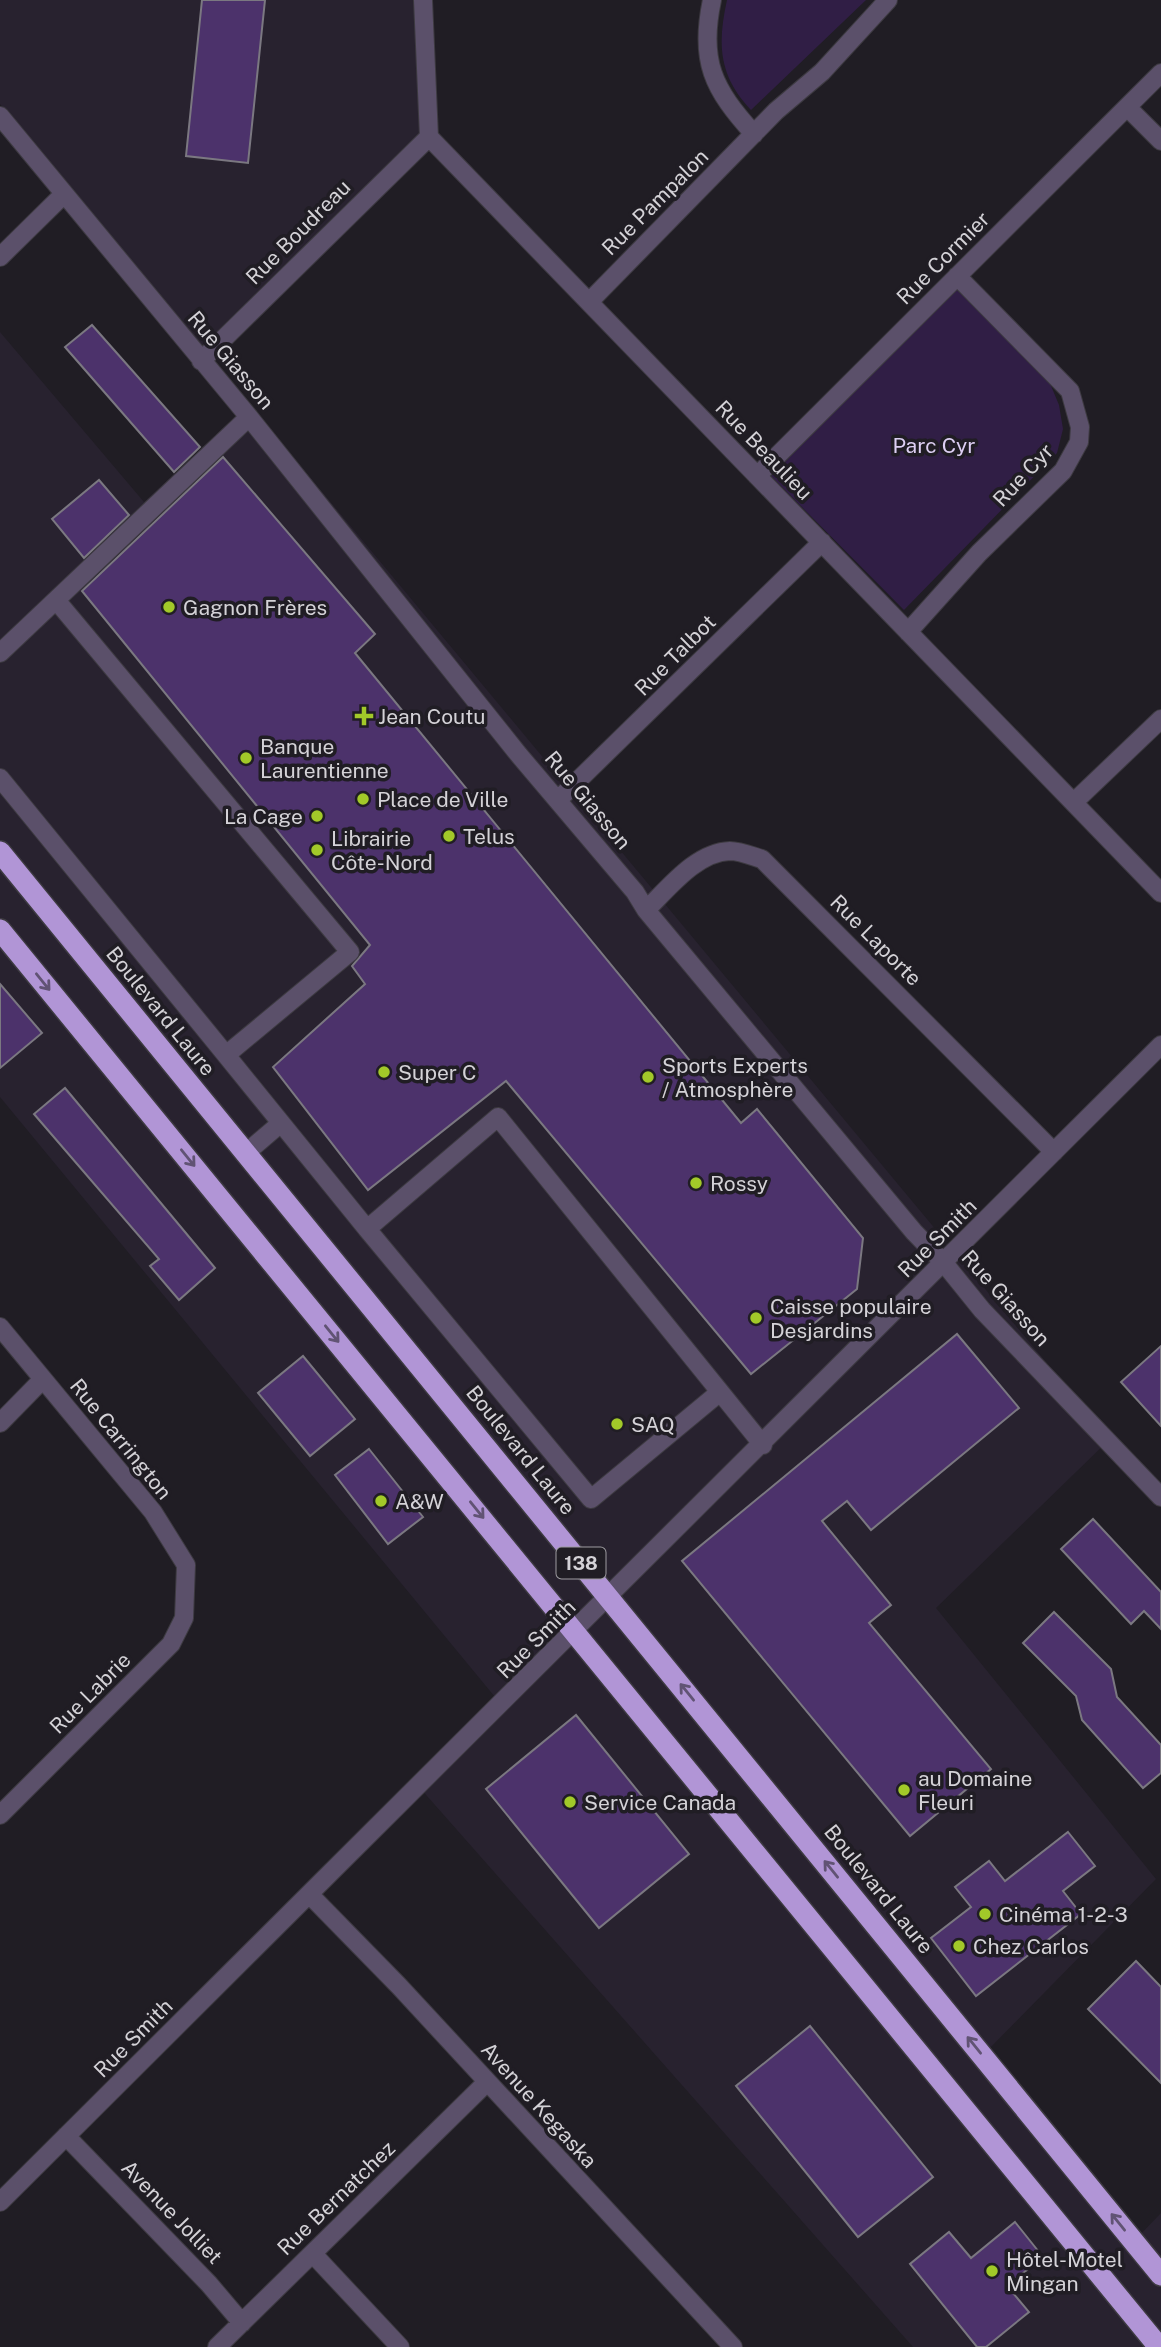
<svg xmlns="http://www.w3.org/2000/svg" width="1161" height="2347" viewBox="0 0 1161 2347" font-family="'Public Sans',sans-serif">
  <rect width="100%" height="100%" fill="#201d24"/>
  <path fill="#28222f" d="M0,0H414L420,136L200,351L0,104Z
    M0,332L144,502L249,404L1110,1439L936,1608L1156,1879L983,2055L1134,2241L1161,2213V2347H913L412,1779L495,1697L0,1097Z"/>
  <path fill="#301e45" d="M727,0H866L751,110C719,76 717,45 727,0Z
    M956,289L1049,381L1059,405L1063,429L1057,453L904,610L771,476Z"/>
  <path fill="#4c326b" stroke="#7b7881" stroke-width="2" d="M202,0H265L248,163L186,156Z
    M92,325L200,447L174,472L65,347Z
    M223,457L375,634L355,653L741,1123L757,1109L863,1238L857,1289L751,1374L506,1081L368,1190L273,1067L365,984L352,966L370,945L82,591Z
    M99,480L129,515L84,558L52,519Z
    M0,984L42,1033L0,1068Z
    M65,1088L215,1268L179,1300L150,1266L159,1259L34,1114Z
    M957,1334L1019,1408L871,1530L847,1501L822,1521L891,1605L869,1623L991,1769L910,1836L682,1561Z
    M1161,1346V1426L1121,1382Z
    M303,1356L355,1419L310,1456L258,1393Z
    M369,1449L423,1517L388,1544L335,1475Z
    M1093,1519L1161,1592V1629L1144,1611L1131,1624L1061,1549Z
    M1054,1612L1111,1669L1117,1697L1161,1745V1773L1143,1788L1082,1720L1076,1696L1023,1643Z
    M576,1715L689,1854L599,1928L486,1789Z
    M1068,1832L1095,1866L1063,1891L1081,1914L976,1996L931,1938L971,1907L955,1887L989,1861L1005,1881Z
    M1136,1961L1161,1987V2083L1088,2009Z
    M810,2026L933,2177L858,2237L736,2086Z
    M1015,2222L1043,2257L1007,2286L1029,2312L986,2347H977L910,2264L949,2232L971,2258Z"/>
  <g fill="none" stroke-linecap="round" stroke-linejoin="round">
    <defs>
      <path id="minor" d="M423,0L429,137L1161,893
        M712,0C699,61 713,89 754,134
        M1127,107L1161,141
        M0,116L249,417L519,755L635,892L646,910L914,1232L944,1263L982,1310L1161,1497
        M0,257L64,194
        M589,302L776,111L822,72L888,0
        M201,361L429,137
        M757,476L1161,73
        M56,600L350,952L226,1055L367,1229L498,1117L763,1445
        M908,632L979,553L1063,471L1079,442L1080,427L1070,391L957,276
        M0,653L249,417
        M0,778L226,1055
        M559,799L822,542
        M1074,802L1161,719
        M646,910C668,889 696,852 730,851C740,851 752,856 762,859L1054,1152
        M246,1153L281,1123
        M367,1229L591,1499L720,1392
        M0,1327L153,1512L186,1565L184,1618L171,1644L0,1815
        M0,1423L43,1379
        M310,1895L399,1986L733,2347
        M66,2136L209,2284L242,2323
        M0,2202L1161,1045
        M313,2254L400,2347
        M217,2347L487,2082"/>
      <path id="highway" d="M0,852L1161,2275
        M0,930L1159,2347"/>
    </defs>
    <use href="#minor" stroke="#3d3a41" stroke-width="20"/>
    <use href="#highway" stroke="#3d3a41" stroke-width="24"/>
    <use href="#minor" stroke="#5b506a" stroke-width="18"/>
    <use href="#highway" stroke="#b195d6" stroke-width="21"/>
  </g>
  <defs><path id="oneway-shaft" d="M-6 0H5M1.5-3L5.5 0L1.5 3" fill="none" stroke-width="1.6" stroke-linecap="round" stroke-linejoin="round" transform="scale(1.75)"/></defs>
  <g stroke="#615374">
    <use href="#oneway-shaft" transform="translate(43 982) rotate(51)"/>
    <use href="#oneway-shaft" transform="translate(188 1158) rotate(51)"/>
    <use href="#oneway-shaft" transform="translate(332 1334) rotate(51)"/>
    <use href="#oneway-shaft" transform="translate(477 1510) rotate(51)"/>
    <use href="#oneway-shaft" transform="translate(687 1692) rotate(-129)"/>
    <use href="#oneway-shaft" transform="translate(831 1869) rotate(-129)"/>
    <use href="#oneway-shaft" transform="translate(974 2045) rotate(-129)"/>
    <use href="#oneway-shaft" transform="translate(1118 2222) rotate(-129)"/>
  </g>
  <g fill="#a2c929" stroke="#201d24" stroke-width="2.5">
    <circle cx="169" cy="607" r="7"/>
    <path d="M360.5 705.5h7v7h7v7h-7v7h-7v-7h-7v-7h7z"/>
    <circle cx="246" cy="758" r="7"/>
    <circle cx="363" cy="799" r="7"/>
    <circle cx="317" cy="816" r="7"/>
    <circle cx="449" cy="836" r="7"/>
    <circle cx="317" cy="850" r="7"/>
    <circle cx="384" cy="1072" r="7"/>
    <circle cx="648" cy="1077" r="7"/>
    <circle cx="696" cy="1183" r="7"/>
    <circle cx="756" cy="1318" r="7"/>
    <circle cx="617" cy="1424" r="7"/>
    <circle cx="381" cy="1501" r="7"/>
    <circle cx="904" cy="1790" r="7"/>
    <circle cx="570" cy="1802" r="7"/>
    <circle cx="985" cy="1914" r="7"/>
    <circle cx="959" cy="1946" r="7"/>
    <circle cx="992" cy="2271" r="7"/>
  </g>
  <g text-anchor="middle" dominant-baseline="central" stroke-width="7" stroke-linejoin="round" paint-order="stroke">
    <rect fill="#201d24" stroke="#9e9ca1" stroke-width="2" x="556.5" y="1547.5" width="49" height="31" rx="5"/>
    <g font-size="19" font-weight="bold" fill="#d4d2d7">
      <text x="581" y="1563">138</text>
    </g>
    <g font-size="21" fill="#d4d2d7" stroke="#201d24">
      <text transform="translate(655 202) rotate(-45)">Rue Pampalon</text>
      <text transform="translate(298 232) rotate(-45)">Rue Boudreau</text>
      <text transform="translate(943 258) rotate(-45)">Rue Cormier</text>
      <text transform="translate(231 360) rotate(50)">Rue Giasson</text>
      <text transform="translate(764 450) rotate(46)">Rue Beaulieu</text>
      <text transform="translate(1023 475) rotate(-47)">Rue Cyr</text>
      <text transform="translate(675 655) rotate(-45)">Rue Talbot</text>
      <text transform="translate(588 800) rotate(50)">Rue Giasson</text>
      <text transform="translate(876 940) rotate(45)">Rue Laporte</text>
      <text transform="translate(161 1011) rotate(51)">Boulevard Laure</text>
      <text transform="translate(937 1238) rotate(-45)">Rue Smith</text>
      <text transform="translate(1006 1298) rotate(48)">Rue Giasson</text>
      <text transform="translate(121 1439) rotate(51)">Rue Carrington</text>
      <text transform="translate(521 1450) rotate(51)">Boulevard Laure</text>
      <text transform="translate(536 1639) rotate(-45)">Rue Smith</text>
      <text transform="translate(90 1693) rotate(-45)">Rue Labrie</text>
      <text transform="translate(879 1889) rotate(51)">Boulevard Laure</text>
      <text transform="translate(133 2038) rotate(-45)">Rue Smith</text>
      <text transform="translate(539 2105) rotate(48)">Avenue Kegaska</text>
      <text transform="translate(336 2198) rotate(-44)">Rue Bernatchez</text>
      <text transform="translate(172 2212) rotate(46)">Avenue Jolliet</text>
    </g>
    <g font-size="21" fill="#ddcff3" stroke="#201d24">
      <text x="934" y="445">Parc Cyr</text>
    </g>
    <g font-size="21" fill="#d4d2d7" stroke="#201d24" text-anchor="start">
      <text x="183" y="607">Gagnon Frères</text>
      <text x="378" y="716">Jean Coutu</text>
      <text x="260" y="746">Banque<tspan x="260" dy="24">Laurentienne</tspan></text>
      <text x="377" y="799">Place de Ville</text>
      <text x="303" y="816" text-anchor="end">La Cage</text>
      <text x="463" y="836">Telus</text>
      <text x="331" y="838">Librairie<tspan x="331" dy="24">Côte-Nord</tspan></text>
      <text x="662" y="1065">Sports Experts<tspan x="662" dy="24">/ Atmosphère</tspan></text>
      <text x="398" y="1072">Super C</text>
      <text x="710" y="1183">Rossy</text>
      <text x="770" y="1306">Caisse populaire<tspan x="770" dy="24">Desjardins</tspan></text>
      <text x="631" y="1424">SAQ</text>
      <text x="395" y="1501">A&amp;W</text>
      <text x="918" y="1778">au Domaine<tspan x="918" dy="24">Fleuri</tspan></text>
      <text x="584" y="1802">Service Canada</text>
      <text x="999" y="1914">Cinéma 1-2-3</text>
      <text x="973" y="1946">Chez Carlos</text>
      <text x="1006" y="2259">Hôtel-Motel<tspan x="1006" dy="24">Mingan</tspan></text>
    </g>
  </g>
</svg>
